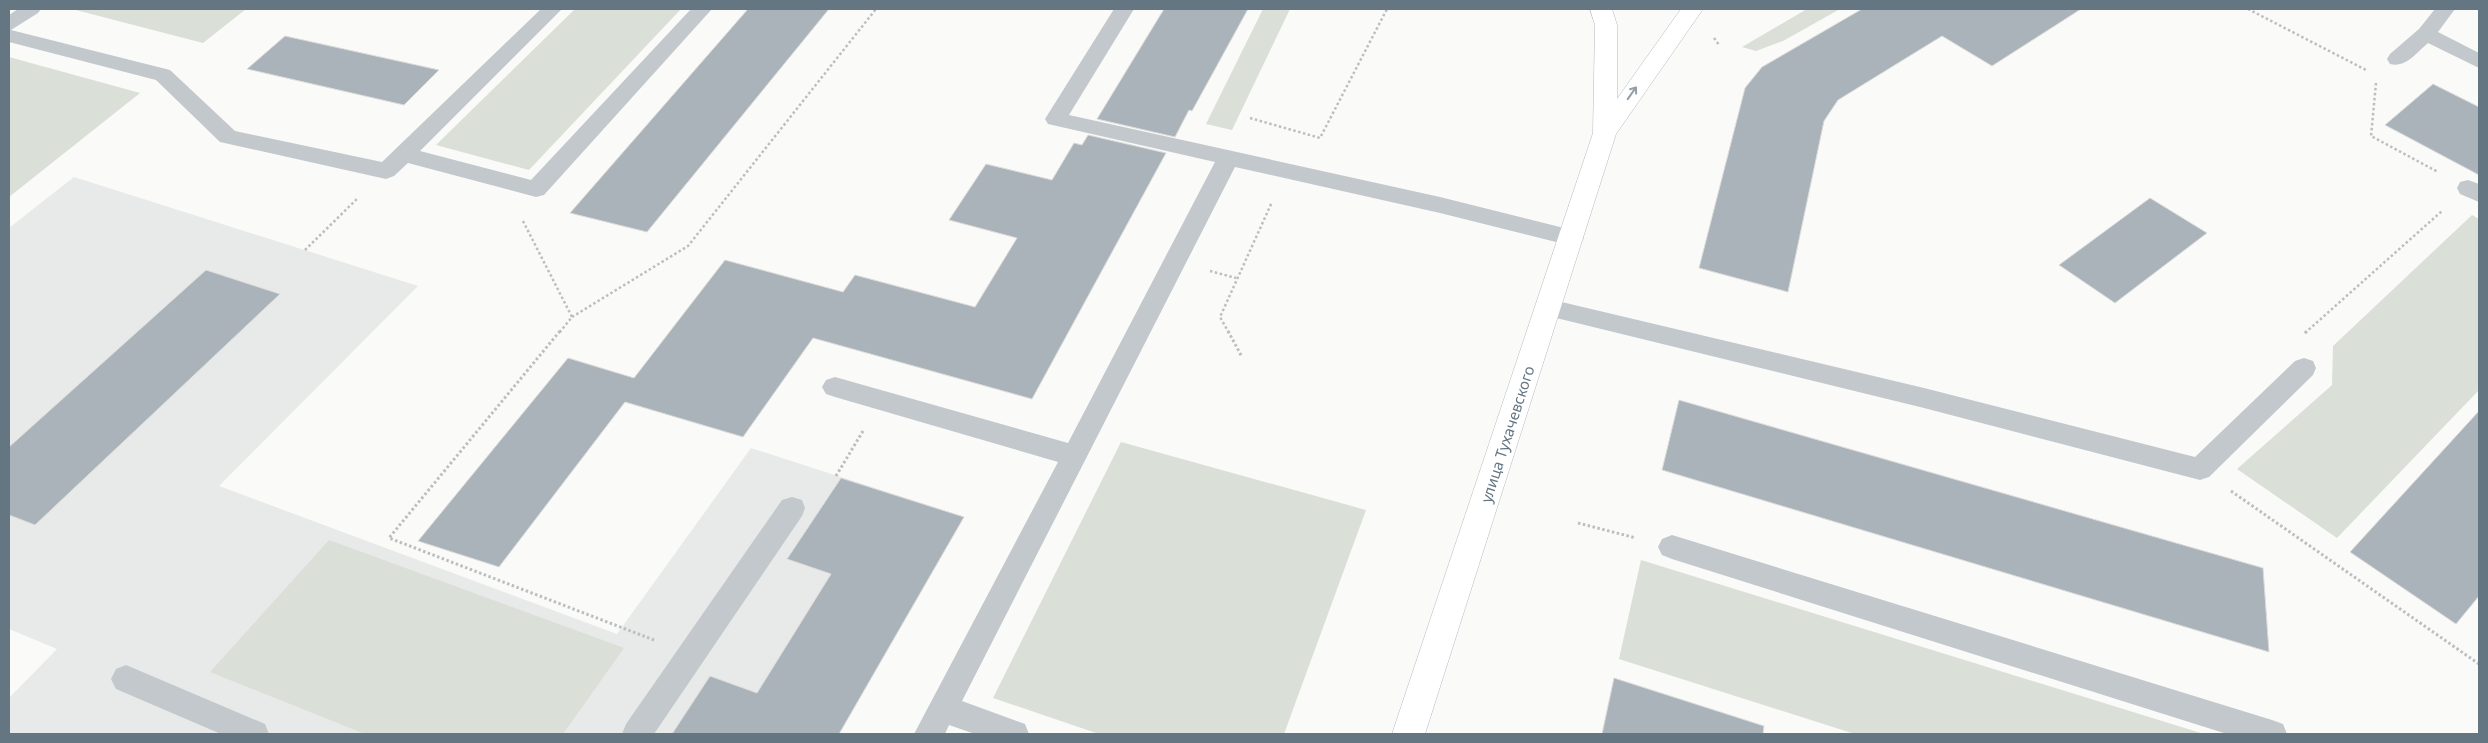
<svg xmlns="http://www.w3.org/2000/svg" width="2488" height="743" font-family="'Noto Sans',sans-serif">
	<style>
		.built { fill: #e8e9e9 }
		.green { fill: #dadfd7 }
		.building { fill: #aab3b9; stroke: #dcdcda }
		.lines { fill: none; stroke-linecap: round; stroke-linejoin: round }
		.secondary-casing { stroke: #b3babf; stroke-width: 1 }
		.path-far1 { stroke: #bbbfc2; stroke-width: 2.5; stroke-dasharray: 2.5 2.5; stroke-linecap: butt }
		.path { stroke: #bbbfc2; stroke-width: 3; stroke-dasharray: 2.5 2.5; stroke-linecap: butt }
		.lane { fill: #c3c8cc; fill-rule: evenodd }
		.secondary { fill: #fff; fill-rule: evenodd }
		.oneway { stroke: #939fa8 }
		.labels { text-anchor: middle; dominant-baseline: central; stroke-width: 5; stroke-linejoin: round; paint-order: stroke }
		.street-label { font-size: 15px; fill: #657683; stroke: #fff }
	</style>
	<rect width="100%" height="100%" fill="#fafaf8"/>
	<path class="built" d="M74,177L418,286L219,486L617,634L751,448L964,517L839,734H9V698L57,649L9,629V228Z"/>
	<g class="green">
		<path d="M72,9H246L203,43Z"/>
		<path d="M575,9H681L529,170L436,145Z"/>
		<path d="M1263,9H1290L1232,130L1206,124Z"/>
		<path d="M1807,9H1840L1783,41L1756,51L1742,47Z"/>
		<path d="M9,57L140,93L9,197Z"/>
		<path d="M2472,215L2479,219V390L2337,538L2237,469L2332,385L2333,346Z"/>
		<path d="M1121,442L1366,510L1284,734H1099L993,698Z"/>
		<path d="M329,540L624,648L563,734H365L210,672Z"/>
		<path d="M1641,560L2204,734H1855L1619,659Z"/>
	</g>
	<g class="building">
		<path d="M748,9H829L647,232L570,213Z"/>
		<path d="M1164,9H1248L1192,111L1189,110L1175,137L1097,119Z"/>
		<path d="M1862,9H2081L1992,66L1942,36L1838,100L1824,121L1788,292L1699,268L1745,88L1762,67Z"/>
		<path d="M285,36L439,70L404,105L247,69Z"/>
		<path d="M2433,84L2479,107V175L2385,125Z"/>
		<path d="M1088,135L1166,153L1032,399L813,338L743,437L625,402L499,567L418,541L568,358L634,378L725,260L843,292L855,275L975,307L1017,238L949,220L986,164L1052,180L1074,143L1082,145Z"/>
		<path d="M2150,198L2207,233L2115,303L2059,265Z"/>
		<path d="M206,270L280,294L35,525L9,515V447Z"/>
		<path d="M1679,400L2263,568L2269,652L1662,470Z"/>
		<path d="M2479,411V596L2456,624L2350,552Z"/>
		<path d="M841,478L964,517L839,734H672L710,676L757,693L831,574L787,559Z"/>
		<path d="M1614,678L1764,726L1763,734H1602Z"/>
	</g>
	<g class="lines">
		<g class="secondary-casing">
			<path id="secondary" d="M1590,9H1612L1617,25V99L1681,9H1703L1616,134L1425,734H1392L1593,133L1595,25Z"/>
		</g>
		<g class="path-far1">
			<path d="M2248,9L2366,70"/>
			<path d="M1714,38L1719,45"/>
			<path d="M2376,83L2371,136L2438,172"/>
			<path d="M1250,118L1320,138L1387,9"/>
			<path d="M523,221L572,317L559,333"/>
			<path d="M305,250L358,198"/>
			<path d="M1210,271L1236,278"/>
			<path d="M572,317L688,246L876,9"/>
			<path d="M1229,333L1220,317L1272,202"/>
			<path d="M2305,333L2442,211"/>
		</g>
		<g class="path">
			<path d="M560,331L389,538L654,640"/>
			<path d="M1228,331L1242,357"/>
			<path d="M2305,333L2307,331"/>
			<path d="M836,476L863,431"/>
			<path d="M2231,491L2479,664"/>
			<path d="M1578,523L1636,538"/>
		</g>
		<g class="lane">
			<path d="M18,9H41L38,13L11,30L170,70L235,131L382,162L541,9H562L420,151L531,180L691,9H712L544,195L536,197L408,163L394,176L386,179L220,142L156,80L9,42V15Z"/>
			<path d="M1114,9H1134L1069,115L1440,197L1580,232L1584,238L1580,244L1572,246L1440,213L1235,167L962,701L1025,724L1029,734H975L949,725L945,734H914L1058,462L835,397L826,394L822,387L826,380L835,377L1068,443L1215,162L1048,124L1045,119Z"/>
			<path d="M2435,9H2455L2438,32L2479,53V68L2428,43C2416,53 2406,68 2390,64L2387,59L2390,54L2419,29Z"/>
			<path d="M2468,180L2479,184V202L2460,194L2457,188L2460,182Z"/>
			<path d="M1549,299L1924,388L2195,457L2295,361L2304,358L2313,361L2316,368L2313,375L2209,477L2200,480L1924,408L1540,314L1537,308L1540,302Z"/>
			<path d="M792,497L802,500L805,508L802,516L654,734H622L626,724L782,500Z"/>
			<path d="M1672,535L2272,720L2283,724L2287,734H2227L1672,559L1662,555L1658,547L1662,539Z"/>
			<path d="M126,665L265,724L269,734H221L116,689L111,679L116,669Z"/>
		</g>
		<use href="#secondary" class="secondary"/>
	</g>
	<defs><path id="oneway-shaft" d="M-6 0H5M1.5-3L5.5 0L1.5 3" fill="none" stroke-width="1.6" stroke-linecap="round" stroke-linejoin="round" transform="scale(1.25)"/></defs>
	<use class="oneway" href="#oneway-shaft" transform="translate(1632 93) rotate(-55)"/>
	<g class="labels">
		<g class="street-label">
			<text transform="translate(1507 434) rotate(-72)">улица Тухачевского</text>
		</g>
	</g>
	<rect width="2488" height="743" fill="none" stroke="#657683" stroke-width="20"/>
</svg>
